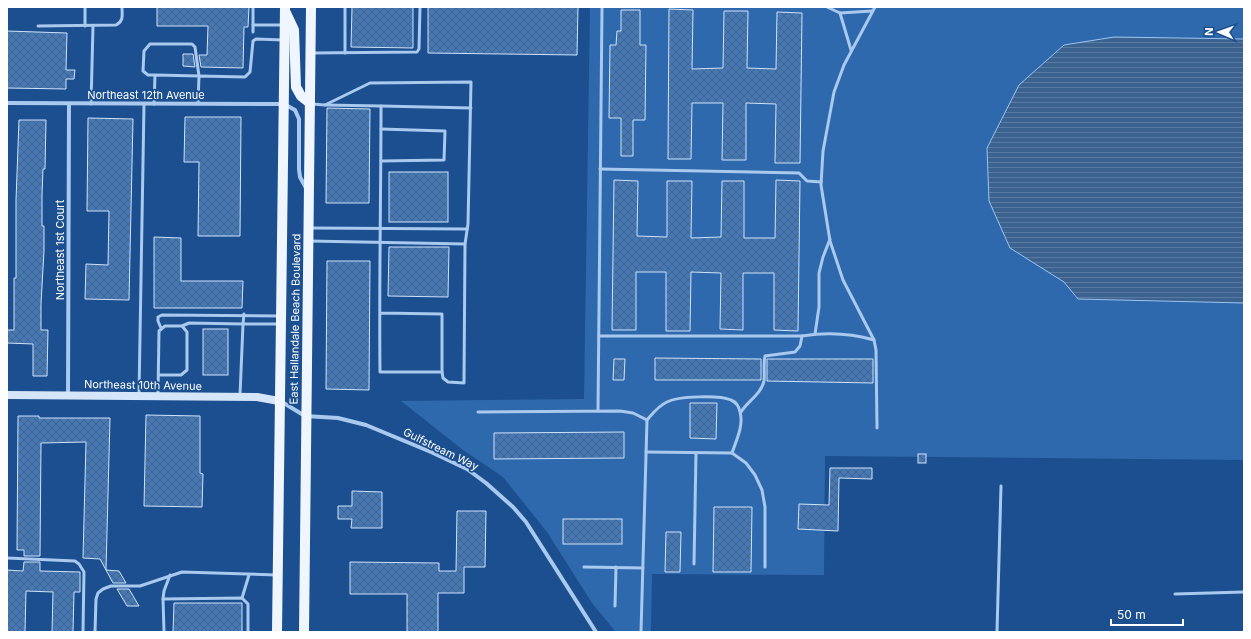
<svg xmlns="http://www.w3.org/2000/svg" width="1251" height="639" font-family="Inter,sans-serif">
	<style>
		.green { fill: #2e69ad }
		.water { fill: url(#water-rules); stroke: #9cc4f0 }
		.building { fill: url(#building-cross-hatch); stroke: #cfe3fa }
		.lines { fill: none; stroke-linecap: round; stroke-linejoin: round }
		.lane { stroke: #a9c9ee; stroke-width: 3 }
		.street { stroke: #a9c9ee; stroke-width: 4 }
		.secondary { stroke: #d6e6fa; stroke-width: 8 }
		.primary { stroke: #f0f6ff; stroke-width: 10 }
		.labels { text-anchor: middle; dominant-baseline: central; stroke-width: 3.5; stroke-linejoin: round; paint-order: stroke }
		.street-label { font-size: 11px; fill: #fff; stroke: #1b4f8f }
	</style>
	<defs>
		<pattern id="water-rules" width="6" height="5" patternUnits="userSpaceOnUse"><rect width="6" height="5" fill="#3c6290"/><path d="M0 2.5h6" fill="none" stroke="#597aa1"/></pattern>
		<pattern id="building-cross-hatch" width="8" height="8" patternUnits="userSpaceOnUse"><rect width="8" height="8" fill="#4478b7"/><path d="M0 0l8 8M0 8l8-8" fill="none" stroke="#486282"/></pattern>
	</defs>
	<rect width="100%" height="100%" fill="#1b4f8f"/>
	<path class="green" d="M590,7H1244V460L825,456L824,575L652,574L651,632L615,631L592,603L547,532L503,477L463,450L401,401L584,399Z"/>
	<path class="water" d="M1114,37L1244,39V303L1078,299L1064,282L1010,248L989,201L987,148L1019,85L1064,45Z"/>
	<g class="building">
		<path d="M157,7H249L248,27H244L243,68L201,67L199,55H207L208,26H157Z"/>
		<path d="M352,7H413V48L351,47Z"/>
		<path d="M428,7H578L577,55L428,53Z"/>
		<path d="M669,9L693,10L692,69L723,68L724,11H748L747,68L776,69L777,12L802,13L800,163H775L776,104L746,103V160H722L723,103H692L691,159H668Z"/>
		<path d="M621,10H640V45H646L645,120H633V156H621V118H609L610,45H616L617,31H621Z"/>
		<path d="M7,31L67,33L66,70H75L74,79H66V89L7,88Z"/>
		<path d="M183,54H193L195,67L183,66Z"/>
		<path d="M327,108L370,109L369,203H326Z"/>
		<path d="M185,117H241L240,236H198L199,162H184Z"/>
		<path d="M88,118L133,119L129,300L85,299L86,264L108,265L109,211H87Z"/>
		<path d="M19,120H46L45,169H43L42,195V226H44V251L41,304V330H48L47,376H33V344L7,343V330H14V278H16V200Z"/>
		<rect x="389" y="172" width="59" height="50"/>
		<path d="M614,180L638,181L637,236L667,237V181H692L691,238L721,237L722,181H744V238H775L776,180L800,181L798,331L774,330V273H743V330L720,329L721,273L691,272L690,331H666V272H636V330H612Z"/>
		<path d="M154,237L181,238V281H243L242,308H154Z"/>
		<path d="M389,247H449L448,297L388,296Z"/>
		<path d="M327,261H370L369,390L326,389Z"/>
		<rect x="203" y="329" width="25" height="46"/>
		<path d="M655,358L761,359V380H655Z"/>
		<path d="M614,359H625L624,380H613Z"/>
		<path d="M767,359H873V383L767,381Z"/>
		<path d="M690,403H717L716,439L690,438Z"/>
		<path d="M146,415L200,416V473L203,474L202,507L144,506Z"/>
		<path d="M18,416H39V418H110L106,570L100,559L83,558L86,442L41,443L40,556H24V550H17Z"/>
		<path d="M624,432V458L494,459V433Z"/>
		<rect x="918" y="454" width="8" height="9"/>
		<path d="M830,468H872V479L839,478L838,531L798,529L799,504L829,505Z"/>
		<path d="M352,491L382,492V528H351L352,519H338V506H352Z"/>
		<path d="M714,507H752L751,572H713Z"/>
		<path d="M457,511H486L485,567H464V593H438V632H407V594H350V562L439,563V571H456Z"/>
		<rect x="563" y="519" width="59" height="25"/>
		<path d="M666,532H681L680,572H665Z"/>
		<path d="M24,562H40V571L80,572V592H74L73,632H52L53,592L26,591L25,632H7V570L23,571Z"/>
		<path d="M106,570L119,571L126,583H113Z"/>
		<path d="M117,589H129L139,606H127Z"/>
		<path d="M174,603H242V632H173Z"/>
	</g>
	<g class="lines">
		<g class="lane">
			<path d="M827,7L840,13L872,11"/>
			<path d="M840,13L851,50"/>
			<path d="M253,25H283"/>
			<path d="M38,26L116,25C124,21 122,15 122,7"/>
			<path d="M85,26V7"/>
			<path d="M253,32V7"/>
			<path d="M312,53L417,52L419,49L420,7"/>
			<path d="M345,53V7"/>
			<path d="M91,104L93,26"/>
			<path d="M154,104L155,75L199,76L195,47L192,44H150L144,51L143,71L148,75H155"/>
			<path d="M198,104L199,76L245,77L250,72L253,41L256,39L283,40"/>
			<path d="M312,104L325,105L370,83L471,82L468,224L465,244L464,383L448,382L443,378L442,372"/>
			<path d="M325,105L381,106C381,194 379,283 380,372H442V314L380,313"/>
			<path d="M381,106L471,108"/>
			<path d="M381,161L444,160L445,131L381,129"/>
			<path d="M600,169L799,173L807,181L821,182"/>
			<path d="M311,228L467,229"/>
			<path d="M309,241L465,244"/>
			<path d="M244,314L243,324H279"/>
			<path d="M182,326L189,323L243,324L240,395"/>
			<path d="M161,328L158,321V317L162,315L279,316"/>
			<path d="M815,334L819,307V273L823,257L830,239"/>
			<path d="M599,336H802C826,332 850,333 874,340L876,350L877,428"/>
			<path d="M874,340L843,280L830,241L821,185L823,151L834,92L844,65L875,7"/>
			<path d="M158,394L159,331L165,326H182L187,332V370L181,375H159"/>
			<path d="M139,395L144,104"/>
			<path d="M598,411L602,7"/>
			<path d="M478,412L620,411L633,413L647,420C653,413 658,406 667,402C678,396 720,395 731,400C736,402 739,407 740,412C744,425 736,441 732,453"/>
			<path d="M741,412C747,402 762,393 764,381C765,373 763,364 765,356L795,352L800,346L802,336"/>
			<path d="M646,452L732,453L746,463L755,475L762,490L765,507V567"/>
			<path d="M7,558L75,561L79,564L84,572L83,632"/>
			<path d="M694,564L696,453"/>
			<path d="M584,567L643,568"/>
			<path d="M1175,594L1244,592"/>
			<path d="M242,598L249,575"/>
			<path d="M163,599L164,591L170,575"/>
			<path d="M615,606L616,567"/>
			<path d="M95,632L96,599L98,593L103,589L111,586H140L182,572L277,575"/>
			<path d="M164,632L163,599L242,598L248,604V632"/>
			<path d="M641,632L647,420"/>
			<path d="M997,632L1001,486"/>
		</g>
		<g class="street">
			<path d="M7,103L284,104L295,110L299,119V169L300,177L306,188"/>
			<path d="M68,395L69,104"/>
			<path d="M282,402L305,416L338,418L366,425L431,452L467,469L486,483L513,507L526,522L596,632"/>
		</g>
		<path class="secondary" d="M7,395L257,397L279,401"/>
		<g class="primary">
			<path d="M286,13L294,30L296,87L301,96L310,103"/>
			<path d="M277,632L285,7"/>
			<path d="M304,632L311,7"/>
		</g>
	</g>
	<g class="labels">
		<g class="street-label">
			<text x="146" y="95">Northeast 12th Avenue</text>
			<text transform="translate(60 250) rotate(-90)">Northeast 1st Court</text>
			<text transform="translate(295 319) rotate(-89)">East Hallandale Beach Boulevard</text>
			<text transform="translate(143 385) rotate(1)">Northeast 10th Avenue</text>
			<text transform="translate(441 449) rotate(26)">Gulfstream Way</text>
		</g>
	</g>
	<rect width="1251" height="639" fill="none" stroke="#ffffff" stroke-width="16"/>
	<g transform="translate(1219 32) rotate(272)" stroke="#1b4f8f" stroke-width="3" paint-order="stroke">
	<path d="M0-3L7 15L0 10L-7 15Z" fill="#ffffff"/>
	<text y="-6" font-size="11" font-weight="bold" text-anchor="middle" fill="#ffffff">N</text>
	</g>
	<path d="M1111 619v6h72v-6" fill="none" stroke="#ffffff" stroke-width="2"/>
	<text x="1117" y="619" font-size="12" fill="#ffffff" stroke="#1b4f8f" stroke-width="3" paint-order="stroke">50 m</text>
</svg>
